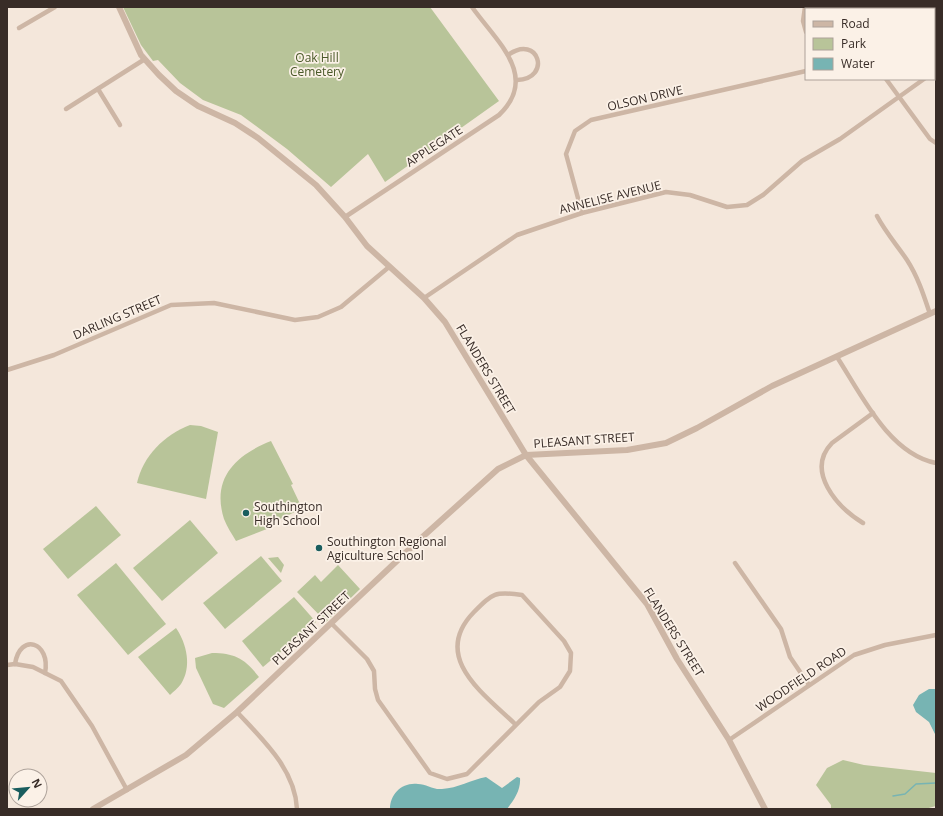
<svg xmlns="http://www.w3.org/2000/svg" width="943" height="816" font-family="'Open Sans',sans-serif">
	<style>
		.green { fill: #b8c499 }
		.water { fill: #77b4b3 }
		.lines { fill: none; stroke-linecap: round; stroke-linejoin: round }
		.stream { stroke: #77b4b3; stroke-width: 1.5 }
		.minor { stroke: #cdb6a5; stroke-width: 4.5 }
		.tertiary { stroke: #cdb6a5; stroke-width: 6 }
		.poi-dot { fill: #195d5e; stroke: #fbf1e7; stroke-width: 1.5 }
		.labels { text-anchor: middle; dominant-baseline: central; stroke-width: 3.5; stroke-linejoin: round; paint-order: stroke }
		.park-label { font-size: 12px; fill: #4a5929; stroke: #fbf1e7 }
		.street-label { font-size: 12px; fill: #382c27; stroke: #fbf1e7 }
		.poi-label { font-size: 12px; fill: #382c27; stroke: #fbf1e7; text-anchor: start }
	</style>
	<rect width="100%" height="100%" fill="#f4e7db"/>
	<g class="green">
		<path d="M123,7H430L499,101L385,182L368,154L331,187L287,149L241,115L203,100L180,83L158,60L153,61L141,45Z"/>
		<path d="M190,425L201,426L218,432L206,499L137,483C143,456 164,435 190,425Z"/>
		<path d="M271,441L293,484L291,485L301,506L299,510L276,521L277,525L236,541C232,534 227,527 224,519C211,478 236,455 271,441Z"/>
		<path d="M96,506L121,535L68,579L43,549Z"/>
		<path d="M190,520L218,553L162,601L133,568Z"/>
		<path d="M261,556L282,581L225,629L203,603Z"/>
		<path d="M278,557L284,565L281,573L268,558Z"/>
		<path d="M116,563L166,624L128,655L77,595Z"/>
		<path d="M338,565L360,589L326,622L297,592L315,575L321,582Z"/>
		<path d="M294,597L316,622L263,667L242,641Z"/>
		<path d="M176,628C187,644 192,667 181,684C178,688 173,692 170,695L138,657Z"/>
		<path d="M212,653C235,653 245,659 259,677L224,708L213,704L196,668L195,658Z"/>
		<path d="M843,760L864,765L936,773V806L925,809H831V805L816,785L827,768Z"/>
	</g>
	<g class="water">
		<path d="M929,689H936V736L929,722L916,712L913,705L919,695Z"/>
		<path d="M486,777L502,788L517,777L520,778C521,790 514,800 507,809H390C390,794 402,782 418,784C426,784 433,790 442,789C458,788 471,780 486,777Z"/>
	</g>
	<g class="lines">
		<path class="stream" d="M893,796L905,794L916,784L936,783"/>
		<g class="minor">
			<path d="M805,7L803,21L806,32"/>
			<path d="M19,28L55,7"/>
			<path d="M508,55C539,33 552,79 517,80"/>
			<path d="M934,71L936,70"/>
			<path d="M886,79L930,139L936,143"/>
			<path d="M98,89L120,125"/>
			<path d="M66,109L145,59"/>
			<path d="M582,213L566,154L575,131L591,120L806,71"/>
			<path d="M877,216C886,233 897,245 907,260C918,277 924,296 930,314"/>
			<path d="M345,217L499,115C540,76 496,41 472,7"/>
			<path d="M424,298L517,235L582,213L666,192L690,195L727,207L747,205L763,195L802,161L840,139L924,79"/>
			<path d="M837,357C861,394 889,454 936,463"/>
			<path d="M7,370L54,355L171,305L214,303L295,320L318,317L341,307L389,267"/>
			<path d="M863,523C837,507 805,471 832,443L873,413"/>
			<path d="M735,563L781,629L790,657L809,685"/>
			<path d="M332,624L367,659L374,671L375,689L378,700L430,773L447,779L467,774L539,702L560,687L570,671L571,653L564,641L522,595C495,591 493,593 474,612C430,657 484,694 515,724"/>
			<path d="M15,664C20,632 51,642 45,673"/>
			<path d="M7,665L15,664L33,667L61,681L92,726L127,790"/>
			<path d="M237,712C263,740 295,769 297,809"/>
			<path d="M729,740L854,655L885,645L936,635"/>
		</g>
		<g class="tertiary">
			<path d="M119,7L141,55L159,75L176,91L198,106L235,123L258,138L316,185L345,217L367,246L424,298L445,322L526,455L647,604L677,659L729,740L765,809"/>
			<path d="M93,809L186,755L237,712L418,541L498,469L526,455L627,450L666,443L697,428L772,386L936,311"/>
		</g>
	</g>
	<g class="poi-dot">
		<circle cx="246" cy="513" r="4"/>
		<circle cx="319" cy="548" r="4"/>
	</g>
	<g class="labels">
		<g class="park-label">
			<text x="317" y="57">Oak Hill<tspan x="317" dy="14">Cemetery</tspan></text>
		</g>
		<g class="street-label">
			<text transform="translate(645 98) rotate(-13)">OLSON DRIVE</text>
			<text transform="translate(434 146) rotate(-33)">APPLEGATE</text>
			<text transform="translate(610 197) rotate(-14)">ANNELISE AVENUE</text>
			<text transform="translate(117 317) rotate(-23)">DARLING STREET</text>
			<text transform="translate(486 369) rotate(59)">FLANDERS STREET</text>
			<text transform="translate(584 440) rotate(-4)">PLEASANT STREET</text>
			<text transform="translate(311 628) rotate(-43)">PLEASANT STREET</text>
			<text transform="translate(674 632) rotate(58)">FLANDERS STREET</text>
			<text transform="translate(801 679) rotate(-34)">WOODFIELD ROAD</text>
		</g>
		<g class="poi-label">
			<text x="254" y="506">Southington<tspan x="254" dy="14">High School</tspan></text>
			<text x="327" y="541">Southington Regional<tspan x="327" dy="14">Agiculture School</tspan></text>
		</g>
	</g>
	<rect width="943" height="816" fill="none" stroke="#382c27" stroke-width="16"/>
	<rect x="805" y="8" width="130" height="72" fill="#fbf1e7" stroke="#ada29a"/>
	<rect x="813" y="21" width="20" height="6" fill="#cdb6a5" stroke="#ada29a"/>
	<text x="841" y="28" font-size="12" fill="#382c27">Road</text>
	<rect x="813" y="38" width="20" height="12" fill="#b8c499" stroke="#ada29a"/>
	<text x="841" y="48" font-size="12" fill="#382c27">Park</text>
	<rect x="813" y="58" width="20" height="12" fill="#77b4b3" stroke="#ada29a"/>
	<text x="841" y="68" font-size="12" fill="#382c27">Water</text>
	<g transform="translate(28 788) rotate(63)"><circle r="19" fill="#fbf1e7" stroke="#ada29a"/>
	<path d="M0-3L7 15L0 10L-7 15Z" fill="#195d5e"/>
	<text y="-6" font-size="11" font-weight="bold" text-anchor="middle" fill="#382c27">N</text>
	</g>
</svg>
